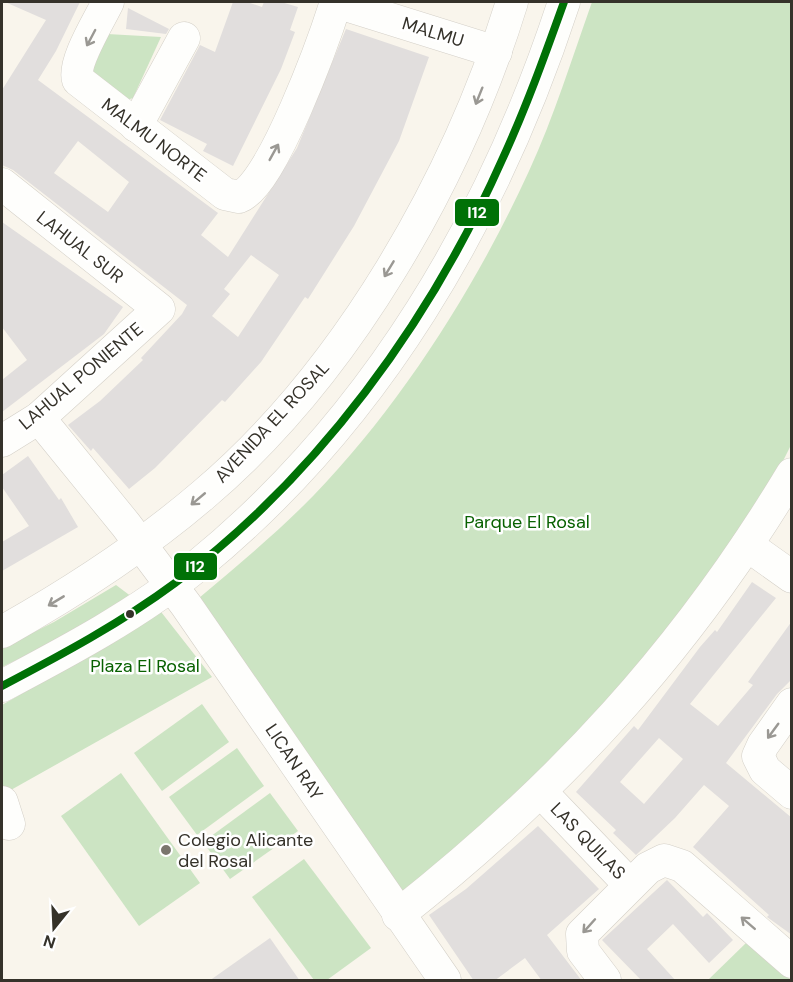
<svg xmlns="http://www.w3.org/2000/svg" width="793" height="982" font-family="'DM Sans',sans-serif">
	<style>
		.green { fill: #cce4c3 }
		.building { fill: #e1dedd; fill-rule: evenodd }
		.lines { fill: none; stroke-linecap: round; stroke-linejoin: round }
		.minor-casing { stroke: #d4d0c8; stroke-width: 33 }
		.minor { stroke: #fefefc; stroke-width: 32 }
		.bus-1-casing { stroke: #fff; stroke-width: 12 }
		.bus-1 { stroke: #007106; stroke-width: 8 }
		.oneway { stroke: #9a9893 }
		.bus-dot { fill: #35322a; stroke: #fff; stroke-width: 2 }
		.poi-dot { fill: #7a766e; stroke: #fff; stroke-width: 2 }
		.labels { text-anchor: middle; dominant-baseline: central; stroke-width: 5; stroke-linejoin: round; paint-order: stroke }
		.street-label { font-size: 18px; fill: #35322a; stroke: #fff }
		.park-label { font-size: 18px; fill: #086100; stroke: #fff }
		.poi-label { font-size: 18px; fill: #35322a; stroke: #fff; text-anchor: start }
		.line-badge { stroke: #fff; stroke-width: 2 }
		.badge-label { font-size: 16px; text-anchor: middle; font-weight: bold; fill: #fff }
	</style>
	<rect width="100%" height="100%" fill="#f9f5ec"/>
	<g class="green">
		<path d="M592,2H791V445L779,469L657,651L511,807L393,898L199,598C238,565 278,532 314,495C401,405 477,285 529,171C554,117 572,58 592,2Z"/>
		<path d="M107,34L161,37L133,98L124,101L91,74Z"/>
		<path d="M116,585L132,597L76,631L2,667V648L54,622Z"/>
		<path d="M158,608L212,677L2,795V705L44,681Z"/>
		<path d="M202,704L229,742L162,791L134,753Z"/>
		<path d="M237,748L264,786L197,835L169,797Z"/>
		<path d="M121,773L200,883L139,926L61,816Z"/>
		<path d="M270,793L298,831L230,879L203,842Z"/>
		<path d="M304,859L371,948L327,980H314L252,897Z"/>
		<path d="M747,942L791,980H708Z"/>
	</g>
	<g class="building">
		<path d="M5,2H80L56,51L38,80L218,213L201,235L228,257L297,148L346,29L429,57L399,141L354,226L308,299L305,297L261,362L225,402L222,400L155,468L129,489L93,448L91,451L68,425L100,401L143,360L141,358L182,314L187,305L13,170L2,165V90L46,20ZM78,141L129,182L108,212L54,173ZM251,255L279,275L238,337L212,316L230,294L224,289Z"/>
		<path d="M233,2H247L262,7L264,2H281L298,7L290,30L295,32L281,69L233,166L203,151L207,144L160,120L200,45L215,52Z"/>
		<path d="M128,8L169,29L166,34L126,29Z"/>
		<path d="M2,222L123,307L104,334L2,412V380L27,360L2,327Z"/>
		<path d="M28,456L59,500L61,498L78,527L2,571V542L29,526L2,487V475Z"/>
		<path d="M752,582L776,598L690,704L718,726L753,685L748,682L792,621V679L777,694L726,763L792,818V935L767,917L769,915L693,847L729,806L704,785L675,818L636,855L613,833L616,830L576,792L634,726L638,730L700,647L715,630L717,632ZM659,738L683,759L644,804L620,782Z"/>
		<path d="M538,826L599,889L547,935L582,981H542L525,958L494,981H474L429,915L466,889Z"/>
		<path d="M667,880L703,917L707,913L733,940L709,963L673,924L647,949L676,981H642L602,940Z"/>
		<path d="M270,938L300,981H209Z"/>
	</g>
	<g class="lines">
		<g class="minor-casing">
			<g id="minor">
				<path d="M108,2C100,19 72,63 78,80L225,194L239,197C272,186 325,37 336,2"/>
				<path d="M336,2L496,52"/>
				<path d="M136,126L184,38"/>
				<path d="M2,184L159,309L39,418L2,441"/>
				<path d="M39,418L126,525L186,605L445,980"/>
				<path d="M747,545L792,577"/>
				<path d="M2,632C73,592 141,548 203,495C347,373 457,180 512,2"/>
				<path d="M2,686C68,651 138,614 197,566C376,420 493,219 564,2"/>
				<path d="M792,704L763,745L758,756L765,770L792,793"/>
				<path d="M542,793L630,885"/>
				<path d="M2,802L9,824"/>
				<path d="M398,915C560,787 685,652 792,474"/>
				<path d="M605,980L583,951L582,934L648,868L664,860L682,866L792,962"/>
			</g>
		</g>
		<use href="#minor" class="minor"/>
		<g class="bus-1-casing">
			<path id="bus-1" d="M2,686C61,655 121,623 175,583C318,476 430,322 502,160C526,108 545,55 564,2"/>
		</g>
		<use href="#bus-1" class="bus-1"/>
	</g>
	<defs><path id="oneway-shaft" d="M-6 0H5M1.5-3L5.5 0L1.5 3" fill="none" stroke-width="1.6" stroke-linecap="round" stroke-linejoin="round" transform="scale(1.5)"/></defs>
	<g class="oneway">
		<use href="#oneway-shaft" transform="translate(91 38) rotate(118)"/>
		<use href="#oneway-shaft" transform="translate(479 96) rotate(112)"/>
		<use href="#oneway-shaft" transform="translate(274 152) rotate(-61)"/>
		<use href="#oneway-shaft" transform="translate(389 269) rotate(121)"/>
		<use href="#oneway-shaft" transform="translate(198 499) rotate(140)"/>
		<use href="#oneway-shaft" transform="translate(56 601) rotate(149)"/>
		<use href="#oneway-shaft" transform="translate(773 731) rotate(126)"/>
		<use href="#oneway-shaft" transform="translate(748 923) rotate(-139)"/>
		<use href="#oneway-shaft" transform="translate(589 926) rotate(132)"/>
	</g>
	<circle class="bus-dot" cx="130" cy="614" r="5"/>
	<circle class="poi-dot" cx="166" cy="850" r="6"/>
	<g class="labels">
		<g class="street-label">
			<text transform="translate(433 32) rotate(17)">MALMU</text>
			<text transform="translate(154 140) rotate(37)">MALMU NORTE</text>
			<text transform="translate(80 247) rotate(38)">LAHUAL SUR</text>
			<text transform="translate(81 376) rotate(-40)">LAHUAL PONIENTE</text>
			<text transform="translate(272 422) rotate(-47)">AVENIDA EL ROSAL</text>
			<text transform="translate(294 762) rotate(56)">LICAN RAY</text>
			<text transform="translate(588 841) rotate(46)">LAS QUILAS</text>
		</g>
		<g class="park-label">
			<text x="527" y="522">Parque El Rosal</text>
			<text x="145" y="666">Plaza El Rosal</text>
		</g>
		<g class="poi-label">
			<text x="178" y="840">Colegio Alicante<tspan x="178" dy="21">del Rosal</tspan></text>
		</g>
	</g>
	<g class="line-badge">
		<rect x="454" y="198" width="46" height="29" rx="6" fill="#007106"/>
		<rect x="173" y="552" width="45" height="29" rx="6" fill="#007106"/>
	</g>
	<g class="badge-label">
		<text x="477" y="218">I12</text>
		<text x="195" y="572">I12</text>
	</g>
	<rect width="793" height="982" fill="none" stroke="#35322a" stroke-width="6"/>
	<g transform="translate(54 928) rotate(198)" stroke="#ffffff" stroke-width="4.5" paint-order="stroke">
	<path d="M0-4.5L10 22L0 15L-10 22Z" fill="#35322a"/>
	<text y="-9" font-size="16" font-weight="bold" text-anchor="middle" fill="#35322a">N</text>
	</g>
</svg>
